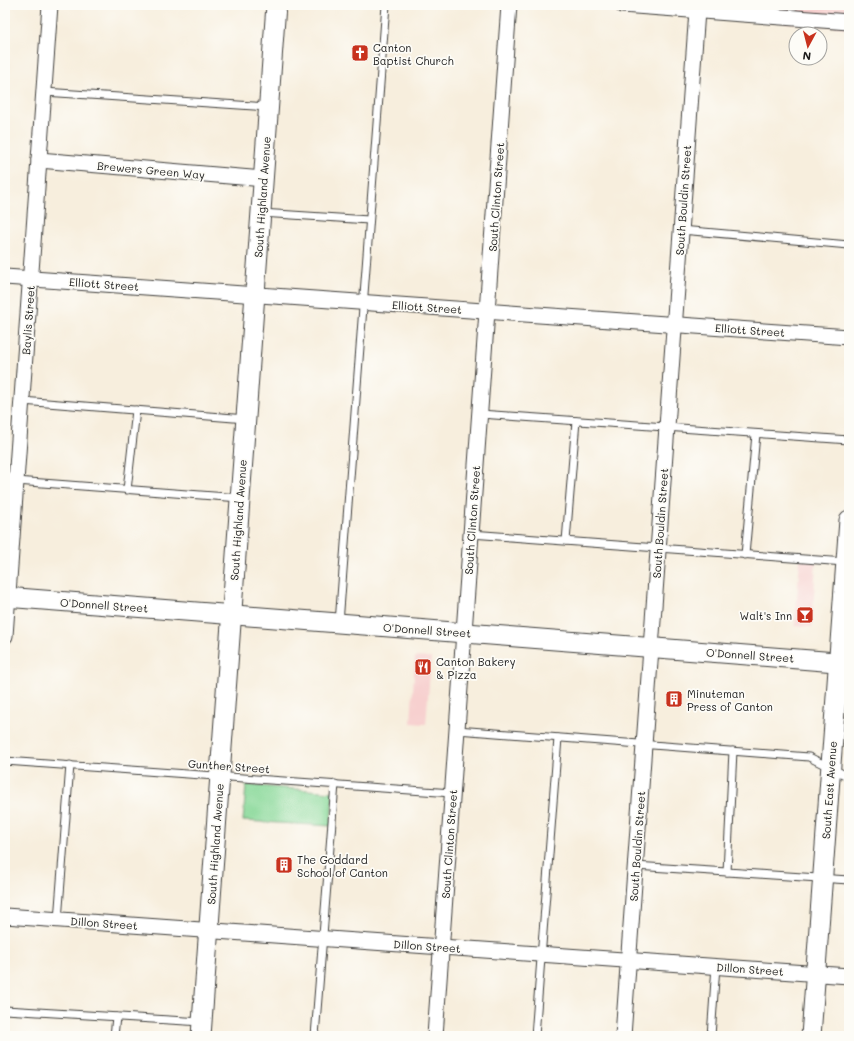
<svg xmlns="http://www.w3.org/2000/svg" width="854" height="1041" font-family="Mali,sans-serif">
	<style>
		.built { fill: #f7d0cf }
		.green { fill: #87d898; stroke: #527a5a }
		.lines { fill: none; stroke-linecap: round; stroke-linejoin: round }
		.service-casing { stroke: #3d3c39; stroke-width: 9 }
		.minor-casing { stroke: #3d3c39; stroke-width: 17 }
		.tertiary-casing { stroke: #3d3c39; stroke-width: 21 }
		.service { stroke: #fff; stroke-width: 7 }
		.minor { stroke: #fff; stroke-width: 15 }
		.tertiary { stroke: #fff; stroke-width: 19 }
		.labels { text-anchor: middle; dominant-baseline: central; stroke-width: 3.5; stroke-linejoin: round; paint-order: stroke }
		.poi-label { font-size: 11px; fill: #1c1c1c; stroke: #fdfcf7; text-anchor: start }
		.street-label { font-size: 11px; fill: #1c1c1c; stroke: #fdfcf7 }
	</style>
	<rect width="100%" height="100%" fill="#fdfcf7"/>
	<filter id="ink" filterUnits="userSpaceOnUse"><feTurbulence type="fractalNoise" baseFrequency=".025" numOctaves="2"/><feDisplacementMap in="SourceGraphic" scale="8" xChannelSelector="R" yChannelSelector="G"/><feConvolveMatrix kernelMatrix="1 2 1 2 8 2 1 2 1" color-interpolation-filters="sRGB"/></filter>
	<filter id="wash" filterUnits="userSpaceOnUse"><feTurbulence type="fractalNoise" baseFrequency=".012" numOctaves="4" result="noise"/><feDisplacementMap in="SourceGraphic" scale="16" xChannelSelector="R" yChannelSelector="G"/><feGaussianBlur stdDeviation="0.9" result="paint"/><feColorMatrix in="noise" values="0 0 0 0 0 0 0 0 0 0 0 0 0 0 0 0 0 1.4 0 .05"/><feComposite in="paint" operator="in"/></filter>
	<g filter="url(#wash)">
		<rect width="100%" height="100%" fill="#f7eedd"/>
		<g class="built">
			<path d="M588,5H849V28Z"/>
			<path d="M800,559L816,561L812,627L795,626Z"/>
			<path d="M415,657L431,658L426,724L411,723Z"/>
		</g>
		<path class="green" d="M246,785L333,792L331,826L243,821Z"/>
	</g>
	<g filter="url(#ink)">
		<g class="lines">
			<g class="service-casing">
				<g id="service">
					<path d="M44,92L268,107"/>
					<path d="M261,213L369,220"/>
					<path d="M681,230L849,245"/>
					<path d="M22,401L246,419"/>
					<path d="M480,414L849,440"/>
					<path d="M16,481L240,498"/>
					<path d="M127,490L136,410"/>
					<path d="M471,534L845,562"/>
					<path d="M566,541L576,421"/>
					<path d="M745,555L756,434"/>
					<path d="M339,623L386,5"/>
					<path d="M457,730L809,757L849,777"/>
					<path d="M5,761L452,793"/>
					<path d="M635,866L849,880"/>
					<path d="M727,872L733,751"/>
					<path d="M58,920L70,765"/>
					<path d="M5,1010L202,1022"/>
					<path d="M114,1036L116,1017"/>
					<path d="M315,1036L335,784"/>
					<path d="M535,1036L558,738"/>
					<path d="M711,1036L716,966"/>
				</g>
			</g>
			<g class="minor-casing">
				<g id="minor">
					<path d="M622,5L849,22"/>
					<path d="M39,160L263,179"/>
					<path d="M5,277L849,337"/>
					<path d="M5,636L50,5"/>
					<path d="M5,916L849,976"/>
					<path d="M435,1036L509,5"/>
					<path d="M623,1036L697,11"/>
				</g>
			</g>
			<g class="tertiary-casing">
				<g id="tertiary">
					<path d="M5,597L849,663"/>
					<path d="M201,1036L276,5"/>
					<path d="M811,1036L849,520"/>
				</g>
			</g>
			<use href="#service" class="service"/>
			<use href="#minor" class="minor"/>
			<use href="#tertiary" class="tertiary"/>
		</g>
	</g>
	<defs>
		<g id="church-square" transform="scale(0.9)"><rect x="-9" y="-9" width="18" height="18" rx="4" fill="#c8321e" stroke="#fdfcf7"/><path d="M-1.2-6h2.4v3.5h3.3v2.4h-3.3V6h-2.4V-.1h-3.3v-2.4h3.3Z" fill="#fff"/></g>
		<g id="bar-square" transform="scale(0.9)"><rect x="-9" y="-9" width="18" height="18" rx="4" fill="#c8321e" stroke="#fdfcf7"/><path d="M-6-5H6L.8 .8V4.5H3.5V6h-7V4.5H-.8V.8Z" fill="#fff"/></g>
		<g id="restaurant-square" transform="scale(0.9)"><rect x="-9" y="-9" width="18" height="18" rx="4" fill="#c8321e" stroke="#fdfcf7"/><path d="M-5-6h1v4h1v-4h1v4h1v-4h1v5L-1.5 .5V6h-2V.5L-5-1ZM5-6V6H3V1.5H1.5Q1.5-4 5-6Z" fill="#fff"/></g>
		<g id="building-square" transform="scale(0.9)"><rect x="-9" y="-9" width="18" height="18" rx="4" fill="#c8321e" stroke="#fdfcf7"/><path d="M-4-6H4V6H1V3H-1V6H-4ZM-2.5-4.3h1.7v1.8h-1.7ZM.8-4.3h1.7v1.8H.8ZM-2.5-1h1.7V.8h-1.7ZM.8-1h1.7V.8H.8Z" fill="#fff"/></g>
	</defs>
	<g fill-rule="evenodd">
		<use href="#church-square" x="360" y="53"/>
		<use href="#bar-square" x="805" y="615"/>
		<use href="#restaurant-square" x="423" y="667"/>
		<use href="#building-square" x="674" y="699"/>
		<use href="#building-square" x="284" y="865"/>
	</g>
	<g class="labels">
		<g class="poi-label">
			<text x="373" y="47">Canton<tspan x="373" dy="13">Baptist Church</tspan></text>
			<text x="792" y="615" text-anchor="end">Walt's Inn</text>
			<text x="436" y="661">Canton Bakery<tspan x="436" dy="13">&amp; Pizza</tspan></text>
			<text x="687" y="693">Minuteman<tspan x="687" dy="13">Press of Canton</tspan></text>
			<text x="297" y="859">The Goddard<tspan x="297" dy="13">School of Canton</tspan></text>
		</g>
		<g class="street-label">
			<text transform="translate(151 170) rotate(5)">Brewers Green Way</text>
			<text transform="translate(262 197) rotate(-86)">South Highland Avenue</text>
			<text transform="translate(496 197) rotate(-86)">South Clinton Street</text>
			<text transform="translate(683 200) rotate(-86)">South Bouldin Street</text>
			<text transform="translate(104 284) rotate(4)">Elliott Street</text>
			<text transform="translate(427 307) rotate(4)">Elliott Street</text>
			<text transform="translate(28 320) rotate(-86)">Baylis Street</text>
			<text transform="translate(750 330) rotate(4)">Elliott Street</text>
			<text transform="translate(238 520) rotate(-86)">South Highland Avenue</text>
			<text transform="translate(472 520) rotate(-86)">South Clinton Street</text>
			<text transform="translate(660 523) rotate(-86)">South Bouldin Street</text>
			<text transform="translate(104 605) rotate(4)">O'Donnell Street</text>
			<text transform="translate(427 630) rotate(4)">O'Donnell Street</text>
			<text transform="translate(750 655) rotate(4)">O'Donnell Street</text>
			<text transform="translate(229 766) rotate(4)">Gunther Street</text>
			<text transform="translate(829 790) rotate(-86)">South East Avenue</text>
			<text transform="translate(215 844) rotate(-86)">South Highland Avenue</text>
			<text transform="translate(449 844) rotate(-86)">South Clinton Street</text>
			<text transform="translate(637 846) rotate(-86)">South Bouldin Street</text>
			<text transform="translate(104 923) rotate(4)">Dillon Street</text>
			<text transform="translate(427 946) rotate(4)">Dillon Street</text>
			<text transform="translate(750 969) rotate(4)">Dillon Street</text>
		</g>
	</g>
	<rect width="854" height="1041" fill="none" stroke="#fdfcf7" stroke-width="20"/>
	<g transform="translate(808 46) rotate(187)"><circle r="19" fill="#fdfcf7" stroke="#a3a29f"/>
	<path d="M0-3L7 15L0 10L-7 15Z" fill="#c8321e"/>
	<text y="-6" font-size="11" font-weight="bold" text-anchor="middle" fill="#1c1c1c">N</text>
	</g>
</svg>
